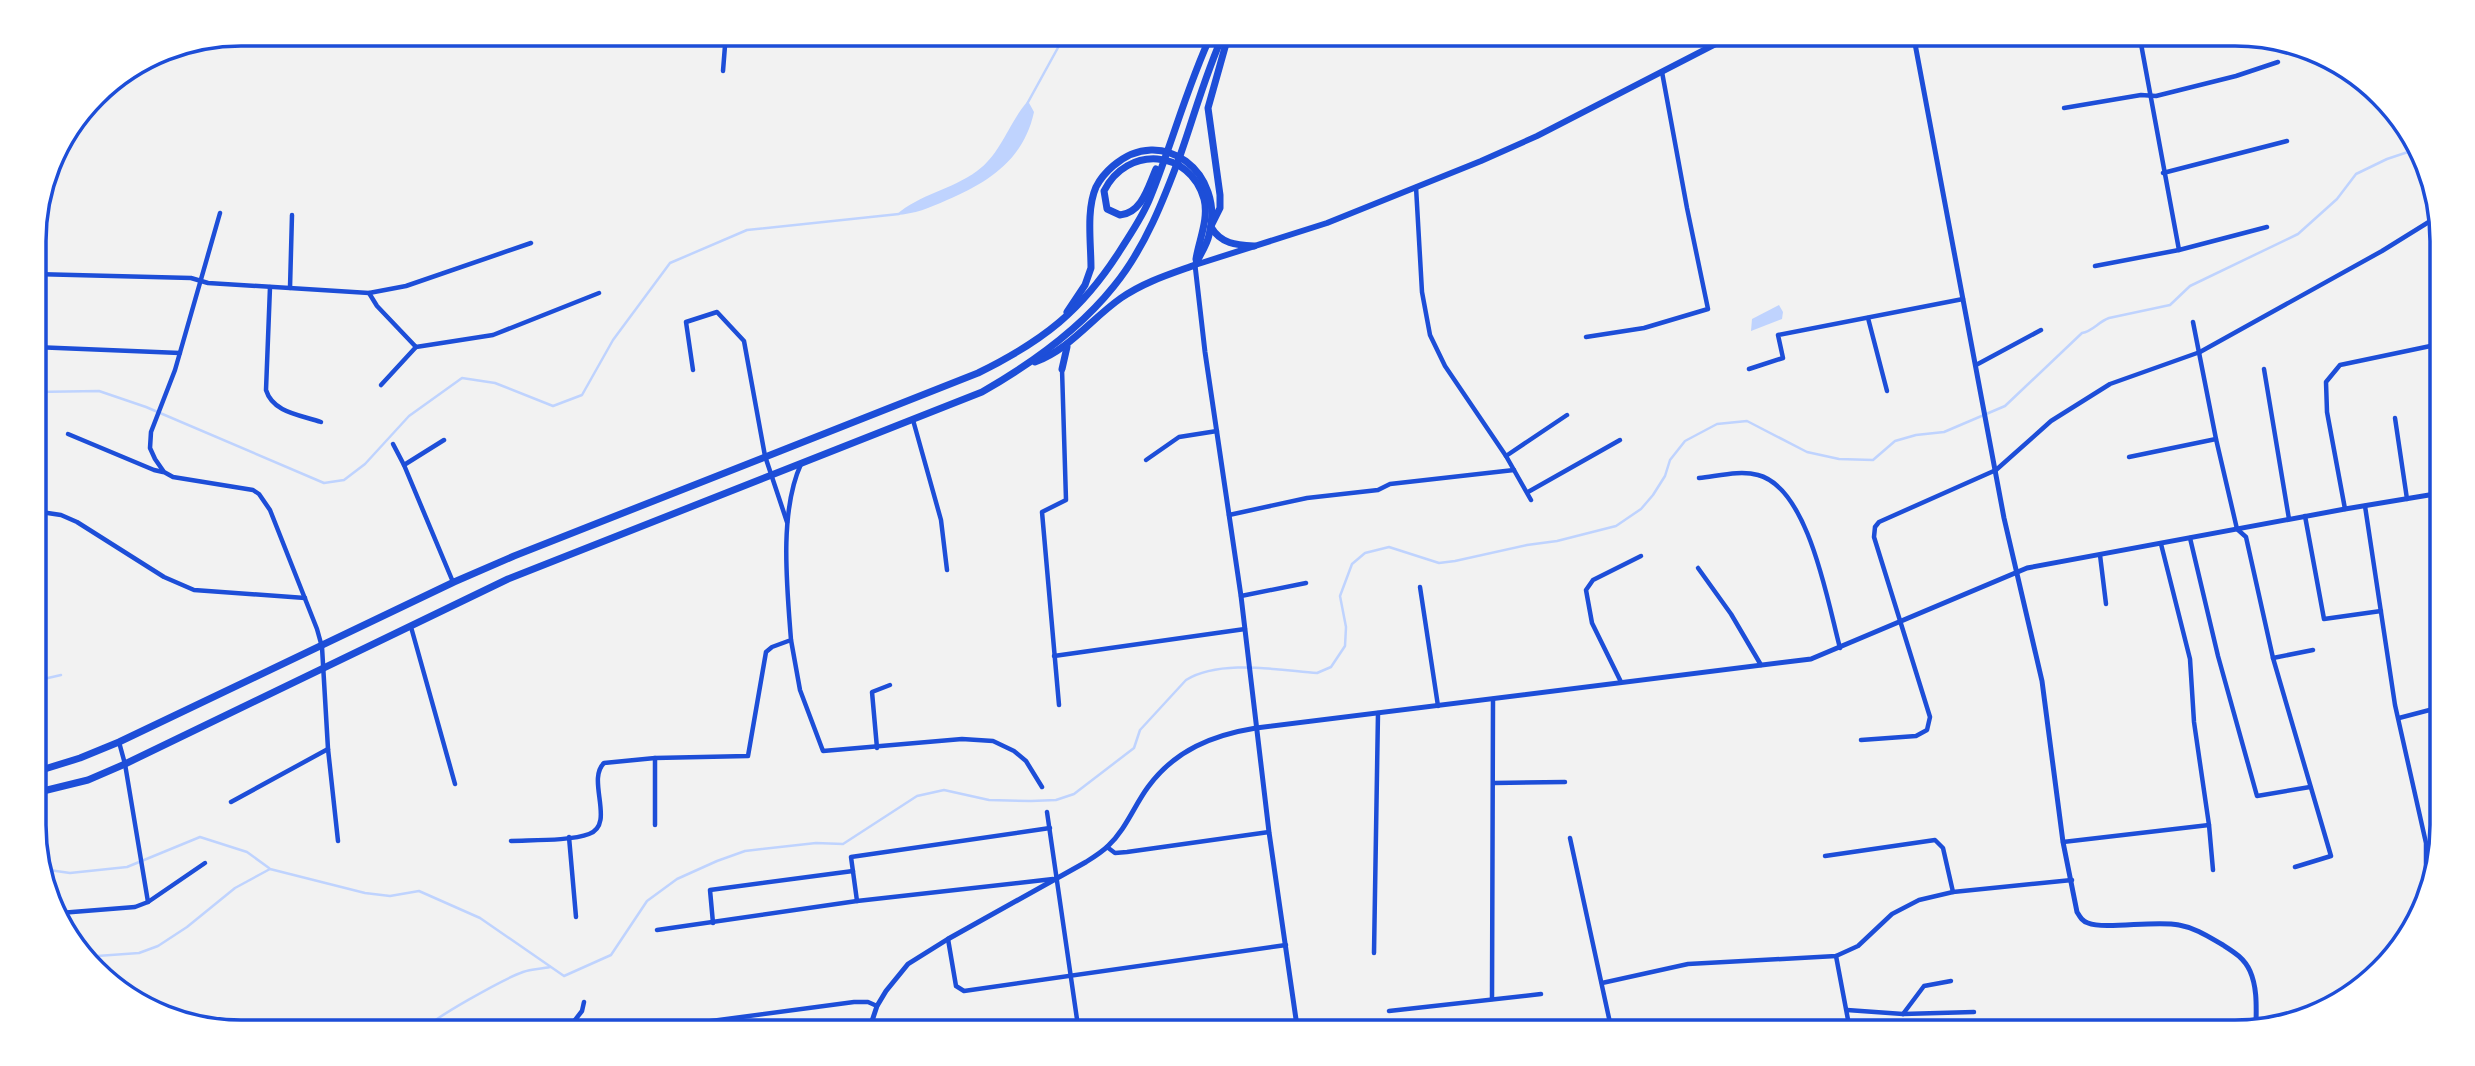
<svg xmlns="http://www.w3.org/2000/svg" width="2475" height="1066" font-family="Manrope,sans-serif">
	<style>
		.water { fill: #bfd3fe }
		.lines { fill: none; stroke-linecap: round; stroke-linejoin: round }
		.stream { stroke: #bfd3fe; stroke-width: 2.5 }
		.minor { stroke: #1d4ed8; stroke-width: 4.5 }
		.tertiary { stroke: #1d4ed8; stroke-width: 5 }
		.secondary { stroke: #1d4ed8; stroke-width: 6 }
		.trunk { stroke: #1d4ed8; stroke-width: 7 }
		.rim { fill: none; stroke: #1d4ed8; stroke-width: 3.5 }
	</style>
	<rect width="100%" height="100%" fill="#f2f2f2"/>
	<g class="water">
		<path d="M1028,101L1034,112C1024,159 989,182 947,200C929,208 915,214 896,215C920,194 951,190 977,171C1001,154 1009,122 1028,101Z"/>
		<path d="M1779,305L1783,312L1782,319L1751,331L1752,319Z"/>
	</g>
	<g class="lines">
		<g class="stream">
			<path d="M1027,104L1066,33"/>
			<path d="M34,392L99,391L146,407L324,483L344,480L365,464L409,416L462,378L495,383L553,406L582,395L613,340L670,263L747,230L899,214"/>
			<path d="M35,681L61,675"/>
			<path d="M42,869L70,873L127,867L200,837L247,852L269,868"/>
			<path d="M83,957L139,953L158,946L187,927L235,888L270,869L365,893L390,896L419,891L480,918L564,976L611,955L647,901L677,879L717,861L745,851L816,843L843,844L917,796L944,790L989,800L1031,801L1056,800L1074,794L1134,748L1140,730L1186,680C1220,659 1278,670 1317,673L1331,667L1345,646L1346,627L1340,596L1352,564L1365,553L1389,547L1439,563L1455,561L1527,545L1557,541L1616,526L1641,509L1653,495L1665,476L1670,460L1685,441L1717,424L1747,421L1807,452L1839,459L1873,460L1895,441L1916,435L1944,432L2005,406L2082,333C2093,331 2098,322 2109,318L2170,305L2190,286L2298,234L2337,199L2356,174L2387,159L2414,150"/>
			<path d="M421,1033C428,1020 506,978 523,972C531,969 541,969 550,967"/>
		</g>
		<g class="minor">
			<path d="M2139,33L2179,250"/>
			<path d="M723,71L726,33"/>
			<path d="M2064,108L2141,95L2156,96L2236,76L2278,62"/>
			<path d="M2163,173L2287,141"/>
			<path d="M1416,187L1422,292L1430,335L1445,366L1506,456L1531,500"/>
			<path d="M220,213L175,370L151,432L150,448L155,459L164,472L173,477L253,490L259,494L270,510L317,629L322,647L328,749L338,841"/>
			<path d="M2095,266L2179,250L2267,227"/>
			<path d="M34,274L191,278L208,283L369,293L406,286L531,243"/>
			<path d="M270,287L266,390C273,413 301,415 321,422"/>
			<path d="M290,288L292,215"/>
			<path d="M369,293L377,306L416,347L493,335L599,293"/>
			<path d="M1868,318L1887,391"/>
			<path d="M2193,322L2216,439L2237,529L2246,537L2273,658L2331,856L2295,867"/>
			<path d="M1586,337L1644,328L1708,309L1687,208L1662,72"/>
			<path d="M34,347L180,353"/>
			<path d="M1976,365L2041,330"/>
			<path d="M1749,369L1783,358L1778,335L1963,299"/>
			<path d="M2264,369L2289,519"/>
			<path d="M693,370L686,322L717,312L744,341L765,456L787,522"/>
			<path d="M381,385L416,347"/>
			<path d="M2395,418L2407,499"/>
			<path d="M913,420L941,520L947,570"/>
			<path d="M68,434L154,470L163,472"/>
			<path d="M444,440L404,465L453,582"/>
			<path d="M393,444L404,465"/>
			<path d="M1506,456L1567,415"/>
			<path d="M2129,457L2216,439"/>
			<path d="M1146,460L1179,437L1217,431"/>
			<path d="M1699,478C1718,476 1740,470 1758,475C1809,488 1828,604 1840,648"/>
			<path d="M1528,492L1620,440"/>
			<path d="M2365,506L2395,705L2426,843V872L2421,900L2393,957"/>
			<path d="M2345,509L2327,412L2326,382L2340,365L2440,344"/>
			<path d="M34,511L61,515L77,522L164,577L194,590L305,598"/>
			<path d="M1229,515L1307,498L1378,490L1390,484L1514,470"/>
			<path d="M2305,516L2324,619L2381,611"/>
			<path d="M2190,538L2218,656L2257,796L2310,787"/>
			<path d="M2161,544L2190,659L2194,722L2209,825L2213,870"/>
			<path d="M2100,555L2106,604"/>
			<path d="M1698,568L1731,614L1761,665"/>
			<path d="M1420,587L1438,706"/>
			<path d="M1241,596L1306,583"/>
			<path d="M411,627L455,784"/>
			<path d="M791,640L800,690L823,751L962,739L993,741L1014,751L1026,761L1042,787"/>
			<path d="M1054,656L1245,629"/>
			<path d="M2273,658L2313,650"/>
			<path d="M1621,682L1592,623L1586,590L1593,580L1641,556"/>
			<path d="M1059,705L1042,512L1066,500L1062,369"/>
			<path d="M2399,718L2441,707"/>
			<path d="M1861,740L1916,736L1927,730L1930,717L1874,537L1875,527L1879,522L1996,470L2051,421L2110,384L2200,352L2382,251L2440,215"/>
			<path d="M119,742L125,764L148,902"/>
			<path d="M877,748L872,692L890,685"/>
			<path d="M655,758V825"/>
			<path d="M1494,783L1565,782"/>
			<path d="M231,802L328,749"/>
			<path d="M1047,812L1079,1033"/>
			<path d="M569,837L576,917"/>
			<path d="M1570,838L1612,1032"/>
			<path d="M511,841C532,840 571,841 589,834C616,824 586,780 604,763L655,758L748,756L766,652L772,647L791,640C787,587 779,512 801,464"/>
			<path d="M2063,842L2209,825"/>
			<path d="M1107,847L1115,853L1127,852L1269,832"/>
			<path d="M1825,856L1935,840L1943,848L1953,892"/>
			<path d="M857,901L851,857L1050,828"/>
			<path d="M60,913L135,907L148,902L205,863"/>
			<path d="M713,923L710,890L853,871"/>
			<path d="M657,930L857,901L1053,879"/>
			<path d="M948,939L956,986L964,991L1286,945"/>
			<path d="M1374,953L1378,713"/>
			<path d="M1836,956L1849,1025L1844,1032"/>
			<path d="M1602,983L1688,964L1836,956L1858,946L1892,914L1919,900L1953,892L2072,880"/>
			<path d="M1492,999L1493,699"/>
			<path d="M1847,1010L1903,1014L1974,1012"/>
			<path d="M1389,1011L1541,994"/>
			<path d="M1903,1014L1924,986L1951,981"/>
			<path d="M568,1033V1029L582,1011L584,1002"/>
			<path d="M621,1033L854,1002H868L877,1006"/>
			<path d="M1251,1033L1297,1026"/>
		</g>
		<g class="tertiary">
			<path d="M1913,33L2004,518L2042,681L2063,842L2077,912C2080,917 2082,921 2088,923C2105,930 2155,920 2179,925C2196,928 2209,937 2223,945C2234,952 2244,958 2250,971C2258,989 2256,1010 2256,1029"/>
			<path d="M1195,265L1205,352L1241,596L1269,832L1298,1033"/>
			<path d="M868,1033L877,1006L886,991L908,964L948,939L1086,862C1094,857 1102,852 1108,846C1126,829 1134,806 1148,787C1175,750 1213,735 1256,728L1811,659L2027,568L2345,509L2441,493"/>
		</g>
		<path class="secondary" d="M1195,265L1327,223L1481,161L1537,136L1737,33"/>
		<g class="trunk">
			<path d="M1156,169C1148,187 1142,213 1120,215L1107,209L1104,191C1127,145 1190,149 1204,199C1209,219 1199,240 1196,259"/>
			<path d="M1211,226L1220,208V195L1208,108L1229,33"/>
			<path d="M1211,227C1221,244 1236,245 1254,246"/>
			<path d="M1035,362C1070,349 1091,319 1121,298C1144,282 1170,274 1195,265C1200,255 1207,245 1209,235C1226,173 1162,123 1113,166C1106,172 1100,179 1096,187C1086,210 1091,243 1091,268L1085,285L1067,312"/>
			<path d="M1062,369L1067,347"/>
			<path d="M35,772L80,758L119,742L454,582L514,556L978,373C1043,341 1082,311 1121,249C1131,233 1143,216 1150,198C1172,144 1187,86 1212,33"/>
			<path d="M35,793L88,780L125,764L508,579L982,392C1031,364 1079,330 1114,286C1145,248 1164,199 1181,153C1195,113 1206,72 1224,33"/>
		</g>
	</g>
	<path d="M0 0H2475V1066H0ZM241 46H2235A195 195 0 0 1 2430 241V825A195 195 0 0 1 2235 1020H241A195 195 0 0 1 46 825V241A195 195 0 0 1 241 46Z" fill="#fff" fill-rule="evenodd"/>
	<path class="rim" d="M241 46H2235A195 195 0 0 1 2430 241V825A195 195 0 0 1 2235 1020H241A195 195 0 0 1 46 825V241A195 195 0 0 1 241 46Z"/>
</svg>
